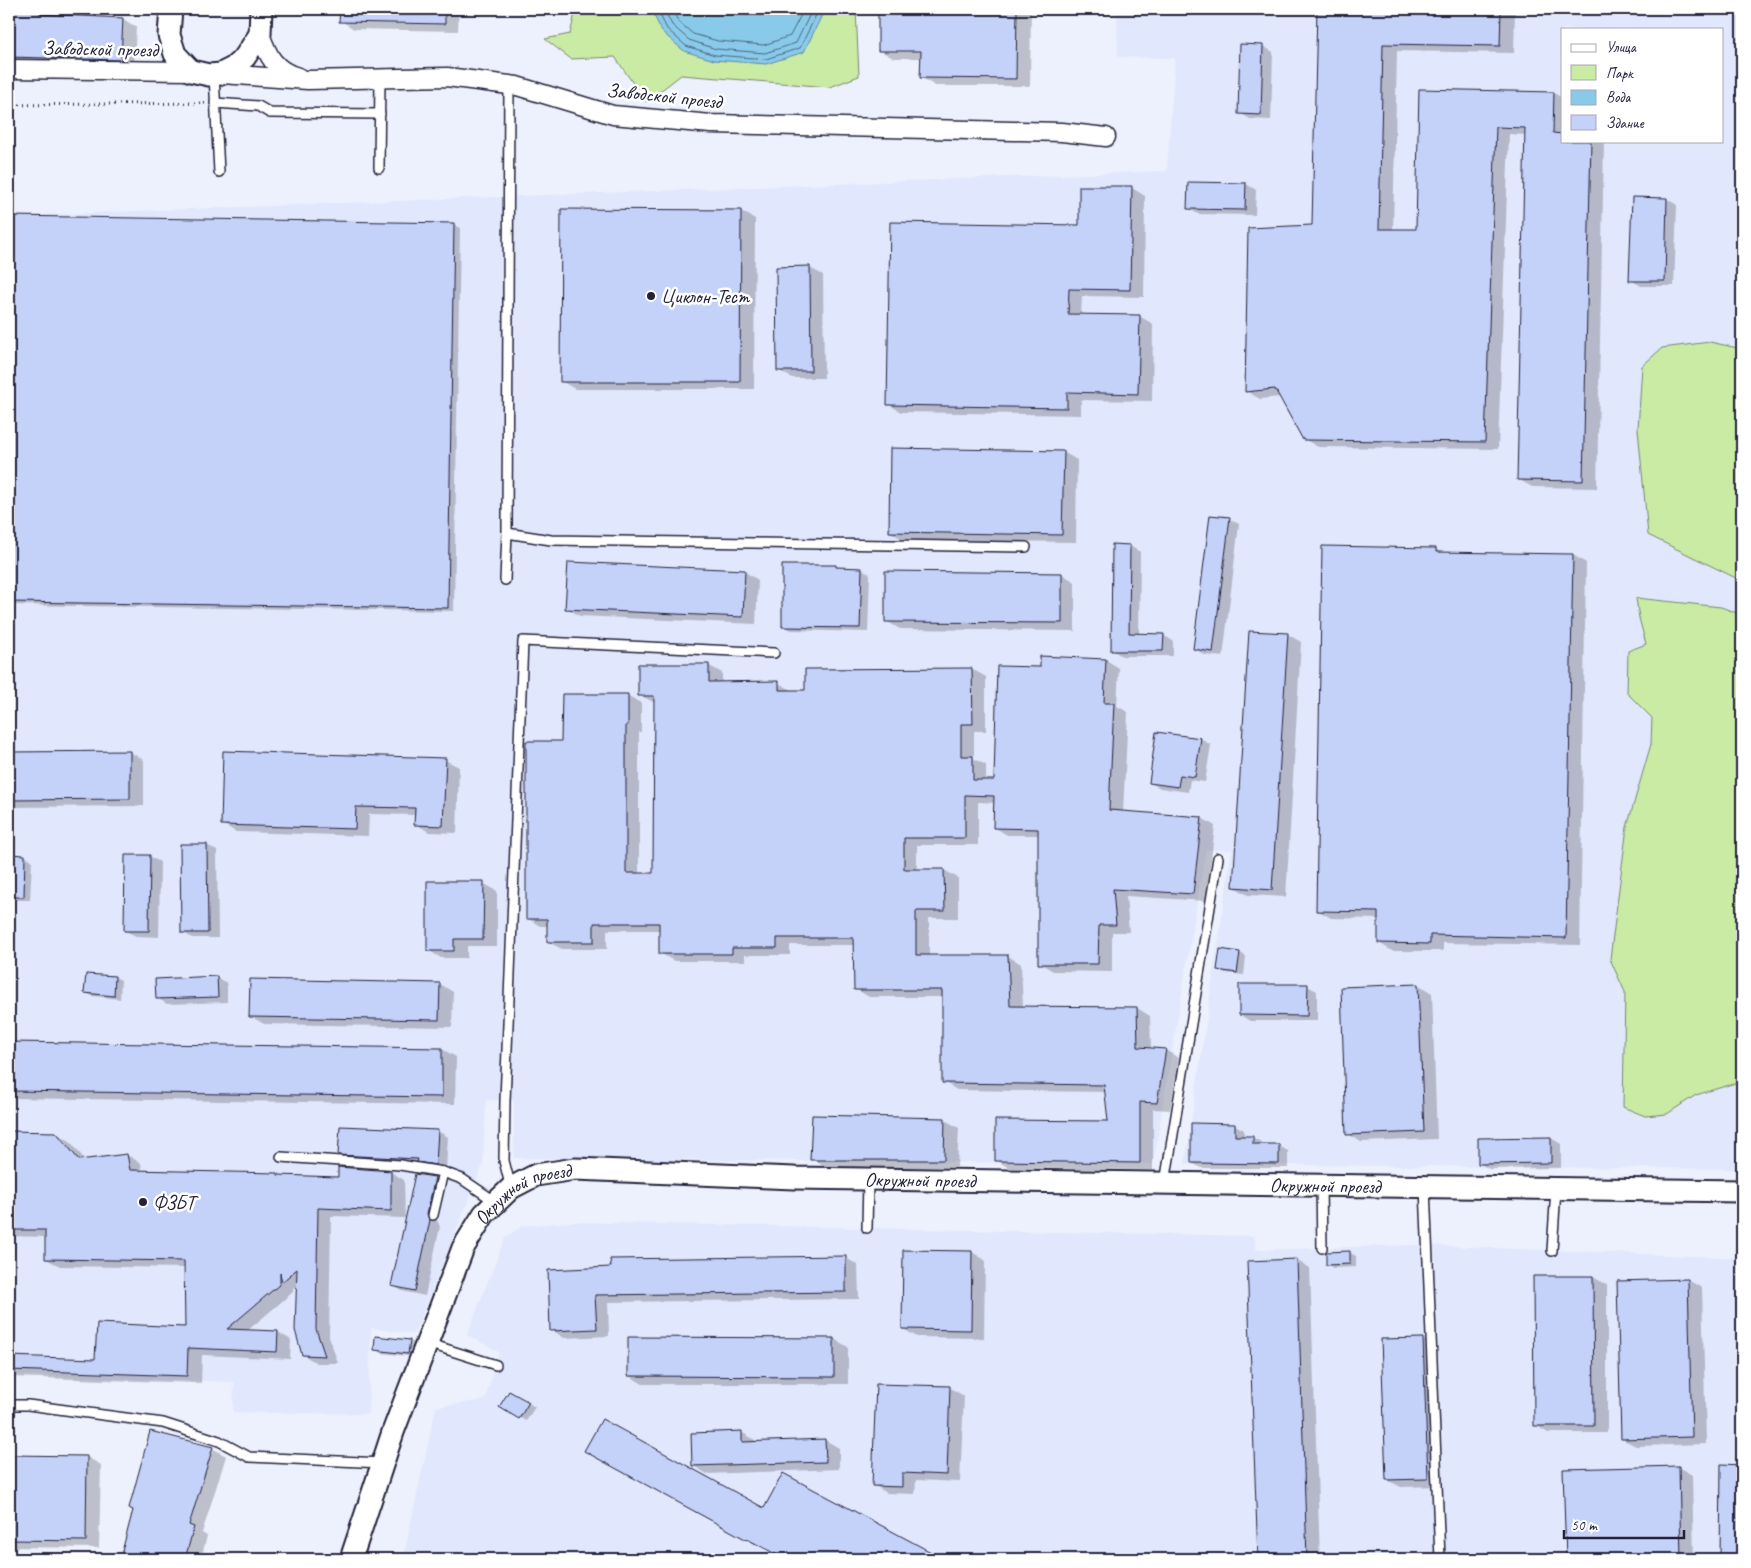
<svg xmlns="http://www.w3.org/2000/svg" width="1751" height="1568" font-family="Caveat,sans-serif">
	<style>
		.built { fill: #e1e7fc; fill-rule: evenodd }
		.green { fill: #c9eba4; stroke: #768670 }
		.water { fill: #89caea; stroke: #6087a4 }
		.shadow { fill: #0003 }
		.lines { fill: none; stroke-linecap: round; stroke-linejoin: round }
		.shore { stroke: #4b6581; stroke-width: 1 }
		.building { fill: #c4d1f8; stroke: #22223b }
		.service-casing { stroke: #22223b; stroke-width: 12 }
		.minor-casing { stroke: #22223b; stroke-width: 21 }
		.tertiary-casing { stroke: #22223b; stroke-width: 25 }
		.path { stroke: #22223b; stroke-width: 3; stroke-dasharray: 1 4; stroke-linecap: butt }
		.service { stroke: #fff; stroke-width: 9 }
		.minor { stroke: #fff; stroke-width: 18 }
		.tertiary { stroke: #fff; stroke-width: 21 }
		.poi-dot { fill: #22223b; stroke: #fff; stroke-width: 2 }
		.labels { text-anchor: middle; dominant-baseline: central; stroke-width: 5; stroke-linejoin: round; paint-order: stroke }
		.street-label { font-size: 20px; fill: #22223b; stroke: #fff }
		.poi-label { font-size: 20px; fill: #22223b; stroke: #fff; text-anchor: start }
	</style>
	<rect width="100%" height="100%" fill="#edf1fd"/>
	<filter id="ink" filterUnits="userSpaceOnUse"><feTurbulence type="fractalNoise" baseFrequency=".02" numOctaves="2"/><feDisplacementMap in="SourceGraphic" scale="10" xChannelSelector="R" yChannelSelector="G"/><feConvolveMatrix kernelMatrix="1 2 1 2 8 2 1 2 1" color-interpolation-filters="sRGB"/></filter>
	<g filter="url(#ink)">
		<g class="built">
			<path d="M1117,9H1742V1169L1185,1164L1232,850H1206L1153,1164L514,1158V1101L486,1100L483,1164L414,1334L371,1328L368,1414L233,1412L234,1382L9,1375V216L1167,171L1175,58L1118,57ZM1562,29H1722V141H1562Z"/>
			<path d="M570,1222L1254,1236L1256,1250L1418,1245L1742,1258V1559H403L436,1407L485,1400L499,1352L467,1335L505,1238L522,1226Z"/>
		</g>
		<g class="green">
			<path d="M576,9H856L859,76L830,87L681,75L646,102L615,57L571,59L545,39L570,34Z"/>
			<path d="M1710,342L1742,349V581L1648,535L1638,429L1642,366L1662,348Z"/>
			<path d="M1636,598L1721,607L1742,615V1081L1696,1095L1667,1114L1645,1116L1623,1107L1625,992L1610,959L1627,827L1651,744L1652,718L1627,693L1628,651L1646,644L1639,618Z"/>
		</g>
		<path class="water" d="M651,9H822L823,13L804,52L766,64L714,60L684,51L662,32Z"/>
		<g class="shadow">
			<path d="M9,9H53V16L123,19L136,27L134,67L9,64Z"/>
			<path d="M341,9H459L458,31L354,29L341,21Z"/>
			<path d="M880,9H1031L1030,86H935L922,78V58H893L879,50Z"/>
			<path d="M1318,9H1515L1514,53L1397,51L1393,230L1418,231L1421,91L1554,93L1562,98V141H1600L1604,143L1597,488L1532,487L1518,479L1526,135L1509,134L1498,449L1318,447L1304,439L1281,397L1260,399L1246,391L1313,226Z"/>
			<path d="M1263,46L1273,52L1271,120L1250,119L1240,113Z"/>
			<path d="M1246,184L1256,190L1255,215L1198,214L1188,208Z"/>
			<path d="M1132,188L1145,196L1144,297L1082,296L1081,315L1139,316L1153,324L1152,401L1081,400V415L901,412L888,404L1080,226Z"/>
			<path d="M1667,199L1677,205L1674,286H1641L1631,280Z"/>
			<path d="M741,211L755,219L754,389H575L561,381Z"/>
			<path d="M9,218L454,224L460,228L454,611L9,605Z"/>
			<path d="M810,268L823,275L824,378H792L778,370Z"/>
			<path d="M1063,452L1077,460L1076,542L904,540L890,532Z"/>
			<path d="M1229,519L1239,524L1223,657L1205,655L1195,649Z"/>
			<path d="M1130,546L1140,552L1139,635H1163L1173,641V656H1122L1112,650Z"/>
			<path d="M1436,549L1442,553L1573,555L1586,563L1580,945L1443,943V951H1392L1379,943V919L1331,918L1317,910Z"/>
			<path d="M836,566L840,569H862L870,574L868,632L791,630L784,626Z"/>
			<path d="M745,572L758,580L756,624L580,616L567,608Z"/>
			<path d="M1062,574L1075,582V631L900,629L886,621Z"/>
			<path d="M1287,634L1301,642L1286,897L1248,895L1234,887Z"/>
			<path d="M1106,660L1119,668L1117,706L1128,712L1123,812L1202,818L1215,826L1206,901L1126,896L1129,932H1112V972L1053,971L1040,963V835H1007L994,827L995,803L978,802V845H917V870H944L958,878V918H929V956H1008L1021,964L1023,1007L1137,1008L1150,1016L1151,1049L1165,1050L1179,1058L1170,1110L1153,1109V1170L1009,1168L996,1160L1109,1122L1106,1092L957,1090L943,1082V997H869L856,989L854,945H790V955H745V961H674L660,953V930H607V949H562L548,942V926H540L527,918L563,743L627,695L641,703V732H639V874H655V703L640,695L708,665L722,673V683H778L792,690L806,691V670L972,669L986,677V731H974V759L986,765V781H995L1041,669Z"/>
			<path d="M1201,739L1211,745L1205,782L1190,780L1188,792L1160,788L1150,783Z"/>
			<path d="M130,752L144,760V806L9,807V753Z"/>
			<path d="M445,760L459,767L457,833L429,832L416,824V815L369,814L368,836L236,832L222,824Z"/>
			<path d="M207,845L217,851L218,938H192L182,932Z"/>
			<path d="M9,856H25L32,860L30,900H9Z"/>
			<path d="M149,856L160,862L159,937L136,936L125,931Z"/>
			<path d="M483,883L497,891V946H467V958H441L428,950Z"/>
			<path d="M1240,953L1246,956L1244,975L1225,973L1218,969Z"/>
			<path d="M115,977L121,980L120,999L92,996L86,993Z"/>
			<path d="M217,978L227,983V1002L167,1004L157,998Z"/>
			<path d="M440,984L453,992L452,1027L264,1024L250,1016Z"/>
			<path d="M1418,985L1432,993L1437,1139L1361,1142L1348,1134Z"/>
			<path d="M1307,986L1317,991V1021H1250L1240,1015Z"/>
			<path d="M9,1043L442,1049L456,1057L455,1104L9,1098Z"/>
			<path d="M945,1120L959,1128L957,1167H825L812,1159Z"/>
			<path d="M1235,1125L1244,1130V1137H1252L1261,1142V1145L1279,1146L1288,1151V1168H1201L1192,1163Z"/>
			<path d="M438,1131L448,1137L446,1169L429,1167L424,1164L350,1160L340,1154Z"/>
			<path d="M9,1132L56,1133L70,1141L85,1160L127,1155L141,1163L142,1172L339,1178L391,1172L404,1180L405,1218L331,1216L329,1337L338,1363H317L303,1355L298,1289L293,1287V1292L247,1331L278,1332L291,1340L290,1359L202,1355L201,1383L9,1377V1357L96,1360L186,1328L185,1268L60,1266L46,1259V1237L9,1236Z"/>
			<path d="M1551,1138L1561,1144V1168L1489,1169L1479,1163Z"/>
			<path d="M416,1175L435,1178L445,1184L437,1220L440,1227L425,1296L402,1291L392,1285Z"/>
			<path d="M972,1252L985,1260L984,1338L917,1337L903,1329Z"/>
			<path d="M1349,1252L1356,1256V1267L1333,1268L1327,1264Z"/>
			<path d="M846,1258L858,1265L859,1299L608,1302L609,1336L564,1338L552,1330L549,1271Z"/>
			<path d="M1296,1260L1310,1268L1320,1559H1259L1248,1262Z"/>
			<path d="M1593,1277L1607,1285V1433H1548L1535,1425Z"/>
			<path d="M1688,1280L1702,1288L1706,1444L1636,1446L1622,1439L1618,1282Z"/>
			<path d="M834,1339L848,1347V1384H643L629,1376Z"/>
			<path d="M1423,1339L1436,1347L1441,1486L1401,1487L1387,1480Z"/>
			<path d="M410,1341L416,1344L415,1357L381,1353L375,1349Z"/>
			<path d="M877,1385L950,1388L964,1396L960,1482L916,1480L915,1494L887,1493L873,1485Z"/>
			<path d="M509,1392L535,1407L526,1421L501,1407Z"/>
			<path d="M741,1432L755,1440V1443L825,1440L839,1448V1469L707,1474L694,1466Z"/>
			<path d="M212,1448L226,1456L202,1533L207,1536L201,1559H121L135,1510Z"/>
			<path d="M9,1456L87,1457L101,1465L99,1548L9,1547Z"/>
			<path d="M599,1458L765,1510L784,1475L941,1559H787L761,1545L760,1547Z"/>
			<path d="M1722,1466H1742V1559H1721Z"/>
			<path d="M1678,1467L1692,1475L1694,1559H1567L1565,1470Z"/>
		</g>
		<g class="lines">
			<g class="shore">
				<path d="M657,9L667,29L686,46L715,55L766,59L800,48L817,13L818,9"/>
				<path d="M664,9L672,25L689,40L716,49L765,53L796,43L811,12V9"/>
				<path d="M672,9L678,21L693,34L718,41L764,45L790,36L804,9"/>
			</g>
		</g>
		<g class="building">
			<path d="M9,9H40V14L123,18L121,60L9,57Z"/>
			<path d="M340,9H445V24L339,22Z"/>
			<path d="M878,9H1017L1016,79L920,78L921,51H878Z"/>
			<path d="M1317,9H1501L1500,46L1383,44L1379,229H1416L1419,89L1554,92L1553,133L1562,134V141H1591L1583,481L1517,480L1525,128L1496,127L1485,442L1303,440L1275,389L1245,392L1248,228L1312,225Z"/>
			<path d="M1240,44L1263,45L1261,115L1238,114Z"/>
			<path d="M1188,182L1246,183L1245,210L1187,209Z"/>
			<path d="M1079,186H1132L1130,290L1069,289L1068,314L1140,315L1138,394L1067,392V408L887,405L890,222L1079,225Z"/>
			<path d="M1632,197L1667,198L1665,281H1629Z"/>
			<path d="M561,209L741,210L740,382H560Z"/>
			<path d="M9,216L454,223L448,608L9,602Z"/>
			<path d="M810,266L811,371H777L776,267Z"/>
			<path d="M890,448L1064,451L1062,535L889,532Z"/>
			<path d="M1210,515L1230,517L1213,652L1193,649Z"/>
			<path d="M1112,544L1130,545L1129,633L1164,634L1163,651H1111Z"/>
			<path d="M1322,546L1436,548V552L1573,554L1566,938L1430,935V944L1378,943V912L1316,911Z"/>
			<path d="M568,562L745,570L743,617L565,609Z"/>
			<path d="M782,565H836V567L862,568L860,628L782,627Z"/>
			<path d="M885,571L1062,573V623L885,622Z"/>
			<path d="M1249,631L1288,633L1272,890L1233,887Z"/>
			<path d="M1040,656L1106,659L1104,703H1114L1109,810L1202,817L1193,894L1113,889L1116,925H1099L1098,964H1038V829L993,828L994,796L965,795V838H904V869H944L945,911H916V955H1008L1010,1006L1137,1007L1138,1047L1166,1049L1157,1103L1140,1102V1163L995,1161V1120L1108,1121L1104,1085L942,1083V990H854L853,938H777V948H732V954H659V923H594V942H547V919H526V741H561L562,694H628V725H626V873H653L654,696H638V664H709V682L779,681V690H805V669L972,668L973,724H961V756H973V780H994L997,666L1040,667Z"/>
			<path d="M1156,732L1201,738L1195,777L1180,775L1178,787L1149,783Z"/>
			<path d="M130,751V799L9,800V752Z"/>
			<path d="M223,751L446,758L443,826L414,825L415,808L356,807L355,829L221,825Z"/>
			<path d="M180,844H207L208,933H181Z"/>
			<path d="M9,854L25,855L24,897H9Z"/>
			<path d="M125,855H150L149,931H124Z"/>
			<path d="M427,881H484L483,939H454V951H427Z"/>
			<path d="M1220,949L1240,952L1237,973L1217,970Z"/>
			<path d="M86,974L115,976L114,996L84,993Z"/>
			<path d="M217,976L218,997L156,999L155,979Z"/>
			<path d="M250,979L440,983L439,1020L249,1017Z"/>
			<path d="M1239,984H1308L1307,1016L1239,1015Z"/>
			<path d="M1418,984L1424,1132L1346,1135L1341,987Z"/>
			<path d="M9,1042L442,1048V1097L9,1091Z"/>
			<path d="M812,1115L945,1118L944,1160H810Z"/>
			<path d="M1191,1123L1235,1124V1136H1253V1144H1279V1164L1191,1163Z"/>
			<path d="M340,1126L438,1130L436,1165L417,1162L418,1159L338,1155Z"/>
			<path d="M9,1131L56,1132L79,1160L127,1154L130,1170L278,1173V1175L338,1177V1167L391,1171V1211L318,1208L316,1329L325,1356L302,1355L295,1330L297,1269L282,1282L280,1273V1284L227,1329L278,1331L277,1352L188,1348L187,1376L9,1370V1356L95,1359L97,1323L185,1327L184,1261L45,1259V1230H9Z"/>
			<path d="M1551,1137V1163L1478,1164V1138Z"/>
			<path d="M415,1174L435,1177L427,1214L430,1220L415,1291L391,1286Z"/>
			<path d="M903,1250L972,1251L971,1330L902,1329Z"/>
			<path d="M1350,1251V1264L1326,1265V1252Z"/>
			<path d="M846,1256V1292L595,1295L597,1329L550,1331L548,1270L611,1267L610,1259Z"/>
			<path d="M1297,1259L1307,1559H1258L1247,1261Z"/>
			<path d="M1533,1276H1593L1594,1426H1534Z"/>
			<path d="M1688,1279L1692,1437L1621,1439L1617,1281Z"/>
			<path d="M375,1336L410,1340L408,1354L374,1350Z"/>
			<path d="M628,1337L834,1338V1377L628,1376Z"/>
			<path d="M1423,1338L1428,1479L1386,1480L1381,1339Z"/>
			<path d="M876,1384L950,1386L947,1475L902,1473V1487L872,1486Z"/>
			<path d="M509,1391L529,1402L519,1419L499,1407Z"/>
			<path d="M602,1419L764,1508L783,1473L944,1559H785L747,1539V1540L584,1451Z"/>
			<path d="M150,1431L213,1447L189,1525L194,1527L185,1559H120L133,1510L129,1508Z"/>
			<path d="M742,1431V1442L825,1439L826,1462L692,1466L691,1433Z"/>
			<path d="M9,1455L87,1456L86,1541L9,1540Z"/>
			<path d="M1721,1464L1742,1465V1559H1720Z"/>
			<path d="M1679,1466L1681,1559H1566L1563,1469Z"/>
		</g>
		<g class="lines">
			<g class="service-casing">
				<g id="service">
					<path d="M214,75L219,172"/>
					<path d="M509,85L507,533L551,540L1026,547"/>
					<path d="M215,103L258,106L270,113L380,114"/>
					<path d="M379,168L380,78"/>
					<path d="M505,580L507,533"/>
					<path d="M281,1157L400,1165L443,1172L462,1179L496,1202"/>
					<path d="M1165,1183L1218,858"/>
					<path d="M1321,1186L1322,1248"/>
					<path d="M1425,1187L1440,1559"/>
					<path d="M511,1188L504,1161L505,1101L523,641L774,653"/>
					<path d="M433,1215L443,1172"/>
					<path d="M867,1228L868,1179"/>
					<path d="M1552,1251L1556,1189"/>
					<path d="M427,1343L496,1365"/>
					<path d="M9,1405H28L163,1423L219,1441L249,1457L383,1463"/>
				</g>
			</g>
			<g class="minor-casing">
				<g id="minor">
					<path d="M260,34C268,56 274,70 298,77"/>
					<path d="M9,69L191,71"/>
					<path d="M221,74L308,80L447,77L517,86L613,115L711,124L1062,132L1106,137"/>
				</g>
			</g>
			<g class="tertiary-casing">
				<g id="tertiary">
					<path d="M171,9L169,35L175,54L191,71L209,75L221,74L233,68L245,57L260,34L261,9"/>
					<path id="s1" d="M351,1559L393,1432L463,1248L484,1214L511,1188L536,1175L575,1169L794,1178L1742,1191"/>
				</g>
			</g>
			<path class="path" d="M9,105L206,103"/>
			<use href="#service" class="service"/>
			<use href="#minor" class="minor"/>
			<use href="#tertiary" class="tertiary"/>
		</g>
	</g>
	<g class="poi-dot">
		<circle cx="651" cy="296" r="5"/>
		<circle cx="143" cy="1202" r="5"/>
	</g>
	<g class="labels">
		<g class="street-label">
			<text transform="translate(100 49) rotate(1)">Заводской проезд</text>
			<text transform="translate(664 96) rotate(6)">Заводской проезд</text>
			<text stroke="none"><textPath href="#s1" startOffset="821">Окружной проезд</textPath></text>
			<text stroke="none"><textPath href="#s1" startOffset="1226">Окружной проезд</textPath></text>
			<text stroke="none"><textPath href="#s1" startOffset="416">Окружной проезд</textPath></text>
		</g>
		<g class="poi-label">
			<text x="661" y="296">Циклон-Тест</text>
			<text x="153" y="1202">ФЗБТ</text>
		</g>
	</g>
	<rect width="1751" height="1568" fill="none" stroke="#fff" stroke-width="30"/>
	<rect x="15" y="15" width="1721" height="1538" fill="none" stroke="#22223b" stroke-width="2" filter="url(#ink)"/>
	<rect x="1561" y="28" width="162" height="115" fill="#ffffff" stroke="#a7a7b1"/>
	<rect x="1571" y="44" width="25" height="8" fill="#ffffff" stroke="#a7a7b1"/>
	<text x="1606" y="52" font-size="15" fill="#22223b">Улица</text>
	<rect x="1571" y="65" width="25" height="15" fill="#c9eba4" stroke="#a7a7b1"/>
	<text x="1606" y="78" font-size="15" fill="#22223b">Парк</text>
	<rect x="1571" y="90" width="25" height="15" fill="#89caea" stroke="#a7a7b1"/>
	<text x="1606" y="102" font-size="15" fill="#22223b">Вода</text>
	<rect x="1571" y="115" width="25" height="15" fill="#c4d1f8" stroke="#a7a7b1"/>
	<text x="1606" y="128" font-size="15" fill="#22223b">Здание</text>
	<path d="M1564 1530v8h120v-8" fill="none" stroke="#22223b" stroke-width="2.5"/>
	<text x="1571" y="1530" font-size="15" fill="#22223b" stroke="#ffffff" stroke-width="4" paint-order="stroke">50 m</text>
</svg>
